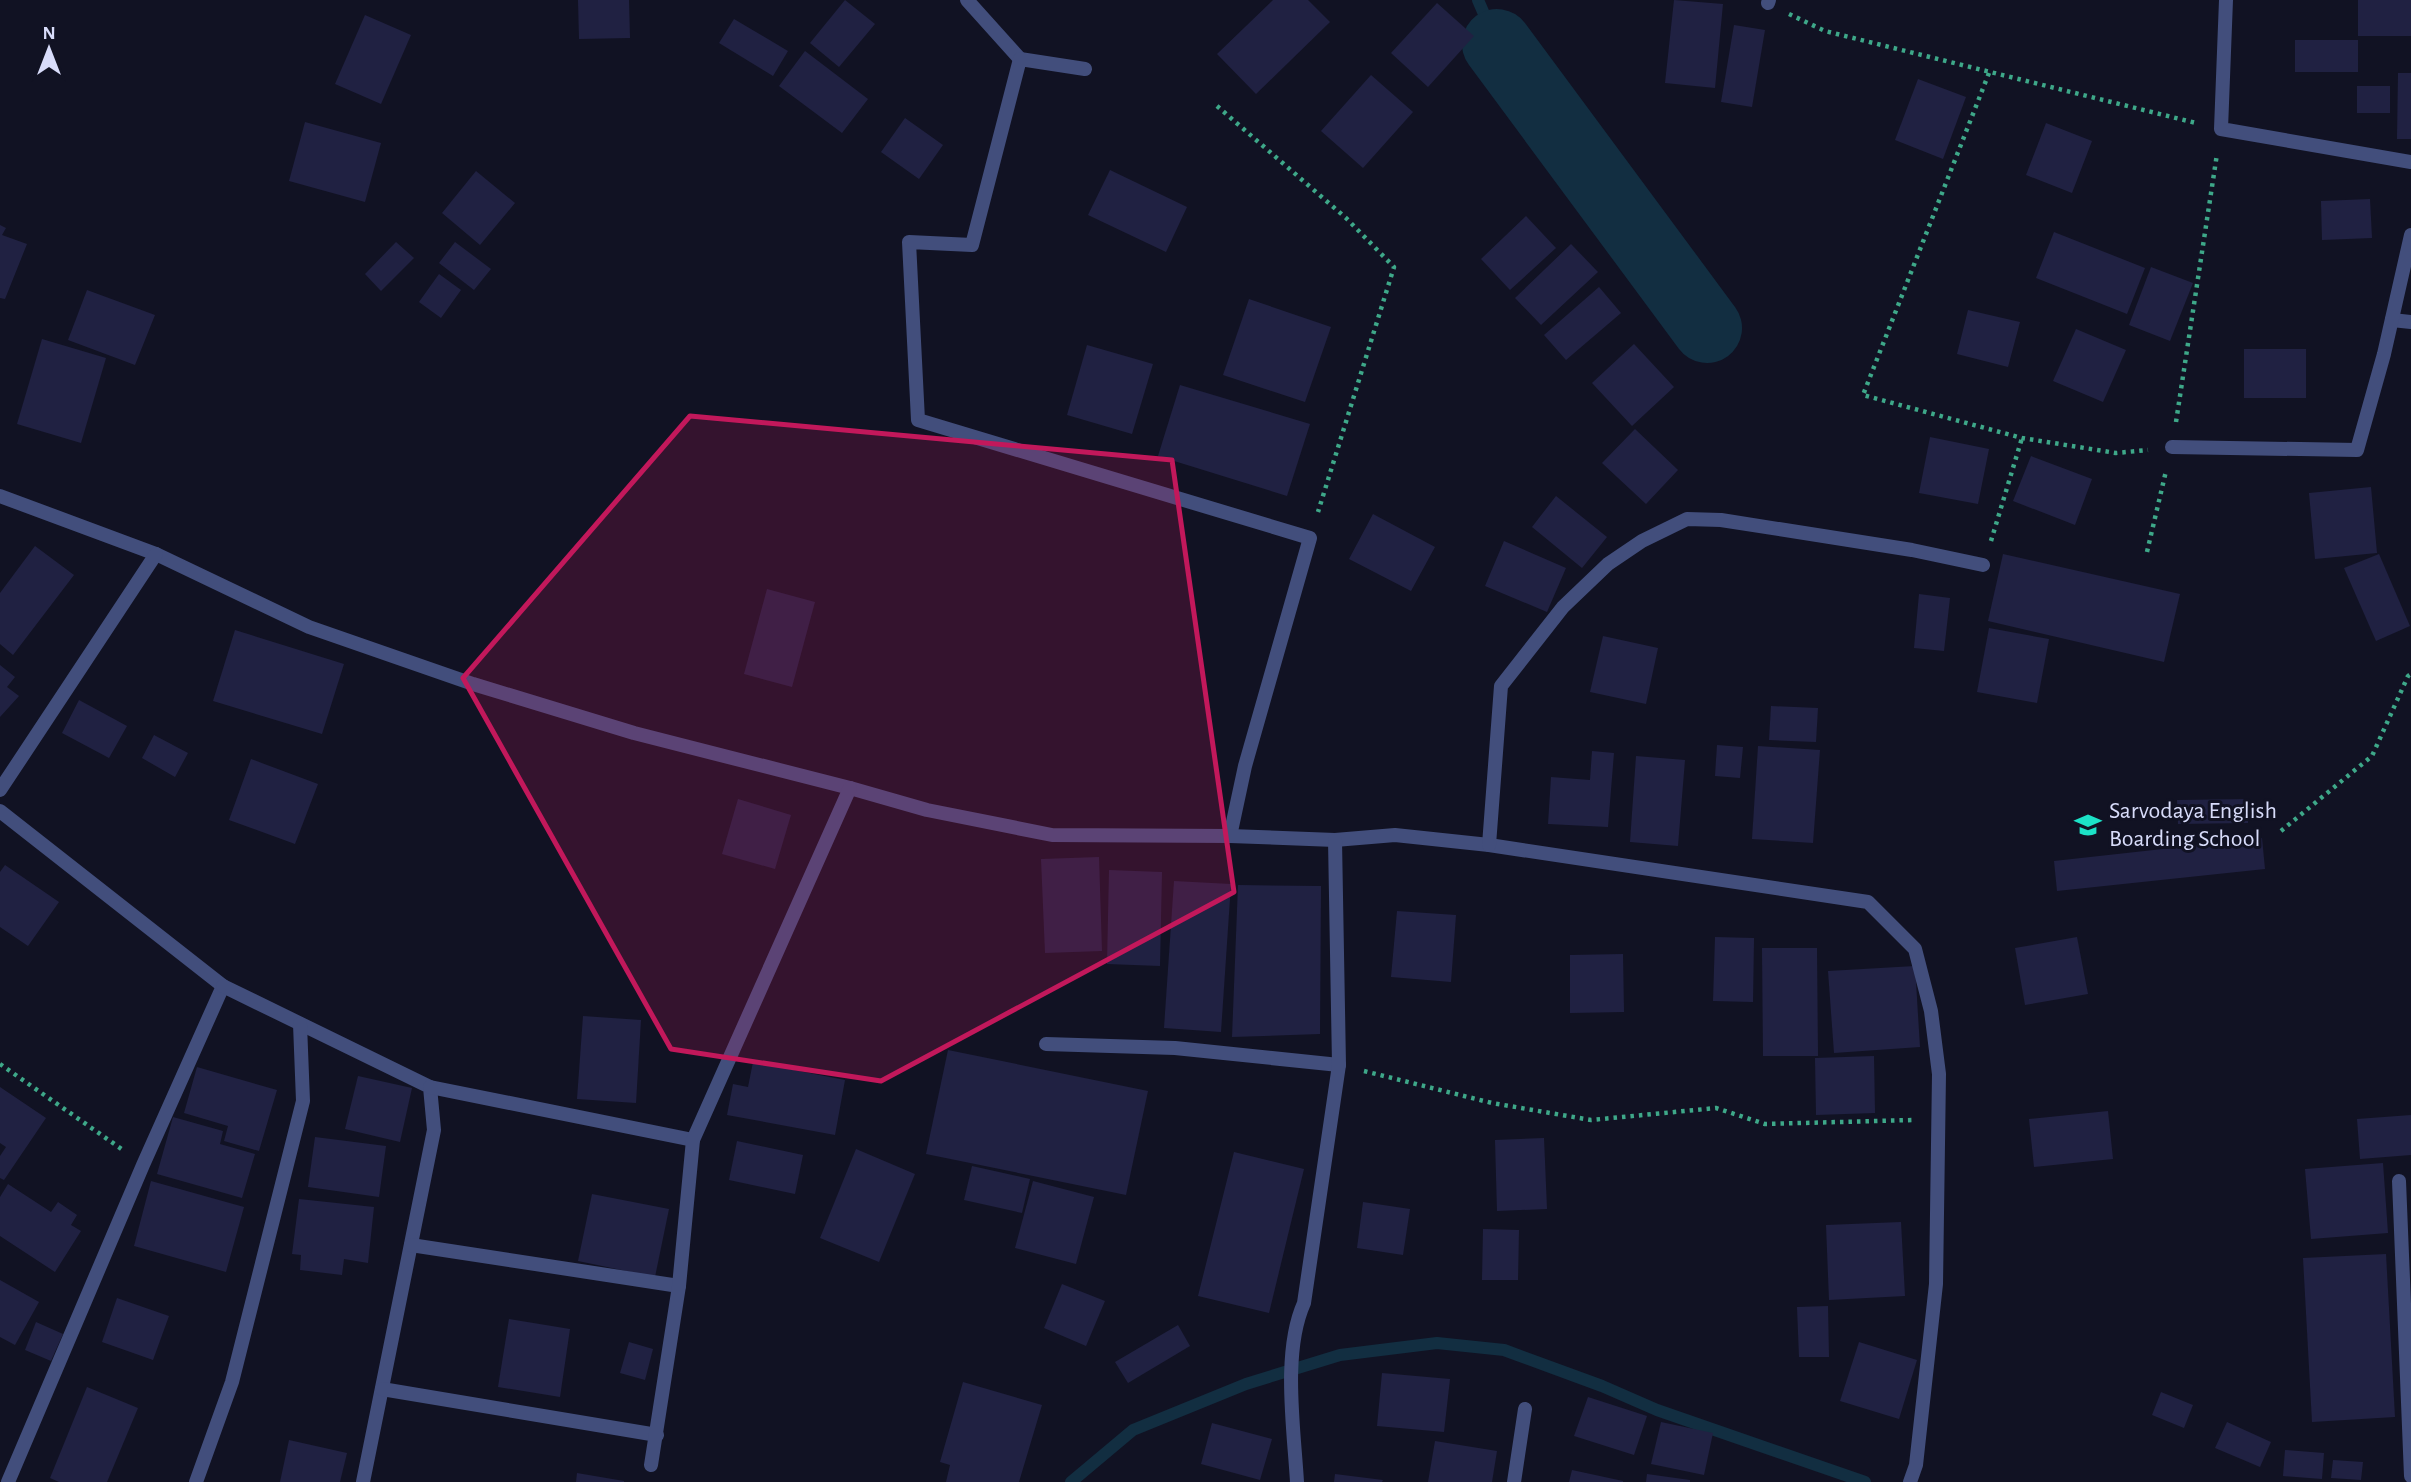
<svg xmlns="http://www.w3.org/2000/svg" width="2411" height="1482" font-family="'Alegreya Sans',sans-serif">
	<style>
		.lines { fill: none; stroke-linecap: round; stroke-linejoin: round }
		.stream { stroke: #122e41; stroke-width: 12 }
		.river { stroke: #122e41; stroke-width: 70 }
		.building { fill: #202142 }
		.path { stroke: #3ea889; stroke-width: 4.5; stroke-dasharray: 3.5 5; stroke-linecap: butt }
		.service { stroke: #424e7c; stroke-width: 14 }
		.minor { stroke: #424e7c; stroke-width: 14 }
		.marked { fill: #c2185b; fill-opacity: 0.2; stroke: #c2185b; stroke-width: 5; stroke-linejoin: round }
		.labels { text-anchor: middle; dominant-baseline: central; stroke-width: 6; stroke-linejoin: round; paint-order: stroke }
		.poi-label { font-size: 24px; fill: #d8dcfa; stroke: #111223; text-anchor: start }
	</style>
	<rect width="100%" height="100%" fill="#111223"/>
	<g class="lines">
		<g class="stream">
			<path d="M1478,0L1497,44"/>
			<path d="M1071,1482L1133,1430L1246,1384L1340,1355L1437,1343L1504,1350L1602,1386L1657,1410L1865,1482"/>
		</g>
		<path class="river" d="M1497,44L1707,328"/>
	</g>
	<g class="building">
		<path d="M578,0H629L630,38L579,39Z"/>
		<path d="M845,0L875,24L839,67L810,43Z"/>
		<path d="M1273,0H1308L1330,22L1256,94L1217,54Z"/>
		<path d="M1674,0L1723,4L1715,88L1665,83Z"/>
		<rect x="2358" y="0" width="53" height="36"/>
		<path d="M1437,3L1474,36L1428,87L1391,53Z"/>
		<path d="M365,15L411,35L381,104L335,84Z"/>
		<path d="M734,19L788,51L773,76L719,43Z"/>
		<path d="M1734,25L1765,30L1752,107L1721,102Z"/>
		<rect x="2295" y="40" width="63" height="32"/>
		<path d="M805,51L868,99L842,133L779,86Z"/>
		<path d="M2398,73H2411V139H2397Z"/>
		<path d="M1371,75L1413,112L1363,168L1321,131Z"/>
		<path d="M1918,79L1966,97L1943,159L1895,140Z"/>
		<rect x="2357" y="86" width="33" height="27"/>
		<path d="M905,118L943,145L919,179L881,152Z"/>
		<path d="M305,122L381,143L365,202L289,181Z"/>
		<path d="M2046,123L2092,141L2072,193L2026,175Z"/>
		<path d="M1110,170L1187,207L1166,252L1088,215Z"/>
		<path d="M476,171L515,203L480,245L442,213Z"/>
		<path d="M2370,199L2372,238L2322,240L2321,201Z"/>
		<path d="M1526,216L1556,248L1510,290L1481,259Z"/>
		<path d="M0,225L6,228L2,235L27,244L5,299L0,298Z"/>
		<path d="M2054,232L2145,268L2127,314L2036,278Z"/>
		<path d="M396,242L414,258L381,291L365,274Z"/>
		<path d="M455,242L491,269L474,290L439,263Z"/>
		<path d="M1571,244L1598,272L1541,325L1515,298Z"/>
		<path d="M2151,267L2193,283L2170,341L2129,325Z"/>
		<path d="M439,274L461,290L441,318L419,302Z"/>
		<path d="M1599,287L1621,313L1566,360L1544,335Z"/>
		<path d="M87,290L155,315L135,365L68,340Z"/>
		<path d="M1249,299L1331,327L1305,402L1223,375Z"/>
		<path d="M1968,310L2020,322L2008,367L1957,354Z"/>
		<path d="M2076,329L2126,350L2103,402L2053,381Z"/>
		<path d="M42,339L106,358L81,443L17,424Z"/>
		<path d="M1634,344L1674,387L1632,426L1592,383Z"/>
		<path d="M1087,345L1153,364L1132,434L1067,415Z"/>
		<rect x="2244" y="349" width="62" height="49"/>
		<path d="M1180,385L1310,424L1287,496L1158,456Z"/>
		<path d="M1635,429L1678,470L1646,504L1602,463Z"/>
		<path d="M1930,437L1989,449L1978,504L1919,493Z"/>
		<path d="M2031,456L2092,479L2075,525L2013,501Z"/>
		<path d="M2371,487L2377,553L2315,559L2309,493Z"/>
		<path d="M1556,496L1607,537L1582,568L1532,527Z"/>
		<path d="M1373,514L1435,547L1411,591L1349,559Z"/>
		<path d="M1504,541L1566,568L1547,612L1485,586Z"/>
		<path d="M35,546L74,575L13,655L0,644V593Z"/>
		<path d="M2003,554L2180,594L2164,662L1988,621Z"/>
		<path d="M2379,554L2410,626L2376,641L2344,568Z"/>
		<path d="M767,589L815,602L792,687L744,674Z"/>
		<path d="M1919,594L1950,598L1944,651L1914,648Z"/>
		<path d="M1989,628L2049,639L2037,703L1977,692Z"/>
		<path d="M235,630L344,664L322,734L213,701Z"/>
		<path d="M1603,636L1658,648L1646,704L1590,692Z"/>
		<path d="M0,665L15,677L7,687L19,696L0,717Z"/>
		<path d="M79,700L127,726L109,758L62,733Z"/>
		<path d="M1771,706L1818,708L1816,742L1769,740Z"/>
		<path d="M154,735L188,753L175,777L142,758Z"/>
		<path d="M1717,745L1743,747L1740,778L1715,776Z"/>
		<path d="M1758,746L1820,750L1813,843L1752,839Z"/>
		<path d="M1592,751L1614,753L1608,827L1548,824L1551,777L1590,780Z"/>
		<path d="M1636,756L1685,760L1678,846L1630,842Z"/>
		<path d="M251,759L318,784L295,844L229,820Z"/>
		<path d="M738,799L791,815L775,869L722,854Z"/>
		<path d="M2248,799V823L2178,824L2177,800Z"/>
		<path d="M2262,838L2265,869L2057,891L2054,861Z"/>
		<path d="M1099,857L1102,951L1045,953L1041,859Z"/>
		<path d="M5,865L59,902L28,946L0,927V872Z"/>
		<path d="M1109,870L1162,872L1160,966L1107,964Z"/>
		<path d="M1174,881L1231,884L1221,1032L1164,1028Z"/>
		<path d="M1238,885L1321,886L1320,1034L1232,1037Z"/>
		<path d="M1397,911L1456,915L1451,982L1391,977Z"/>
		<path d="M1715,937L1754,938L1753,1002L1713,1001Z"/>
		<path d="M2077,937L2088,994L2025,1005L2015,948Z"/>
		<path d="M1762,948H1817L1818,1056H1763Z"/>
		<path d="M1623,954L1624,1012L1570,1013V955Z"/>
		<path d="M1915,966L1920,1047L1834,1053L1828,971Z"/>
		<path d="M583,1016L641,1020L636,1103L577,1099Z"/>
		<path d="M948,1050L1148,1091L1126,1195L926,1154Z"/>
		<path d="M1874,1056L1875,1113L1816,1115L1815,1058Z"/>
		<path d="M753,1062L845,1080L835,1135L727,1115L733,1084L748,1087Z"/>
		<path d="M197,1067L277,1090L259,1151L224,1141L228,1126L184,1113Z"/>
		<path d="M358,1076L412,1088L400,1142L345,1129Z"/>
		<path d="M0,1087L46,1118L4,1180L0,1178V1156L6,1147L0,1143Z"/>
		<path d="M2108,1111L2113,1159L2034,1167L2029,1119Z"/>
		<path d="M2411,1115V1155L2360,1159L2357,1119Z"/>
		<path d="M173,1117L223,1131L220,1144L255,1154L242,1198L157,1174Z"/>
		<path d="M315,1137L386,1146L379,1197L308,1187Z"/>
		<path d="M1544,1138L1547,1209L1497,1211L1495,1140Z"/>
		<path d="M737,1141L803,1155L795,1194L729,1180Z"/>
		<path d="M856,1149L915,1174L879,1262L820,1238Z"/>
		<path d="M1234,1152L1304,1169L1269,1313L1198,1296Z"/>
		<path d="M2383,1163L2388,1233L2311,1239L2305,1169Z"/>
		<path d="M972,1166L1030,1179L1022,1213L964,1200Z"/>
		<path d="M151,1181L244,1207L226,1272L134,1246Z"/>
		<path d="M1033,1181L1094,1197L1076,1264L1015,1248Z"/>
		<path d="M8,1184L51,1212L58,1202L77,1215L71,1225L81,1231L55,1272L0,1236V1197Z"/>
		<path d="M592,1194L669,1209L655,1277L578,1261Z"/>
		<path d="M299,1199L374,1207L368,1263L344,1259L342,1275L300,1270L301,1255L292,1254Z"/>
		<path d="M1363,1202L1410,1209L1403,1255L1357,1248Z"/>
		<path d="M1901,1222L1905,1296L1829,1300L1826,1225Z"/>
		<path d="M1483,1229L1519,1230L1518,1280H1482Z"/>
		<path d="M2386,1254L2395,1417L2312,1422L2303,1258Z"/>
		<path d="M0,1280L39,1302L15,1345L0,1337Z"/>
		<path d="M1062,1284L1105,1301L1086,1346L1044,1328Z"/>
		<path d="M117,1298L169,1316L153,1360L102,1342Z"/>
		<path d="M1828,1306L1829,1357H1799L1797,1307Z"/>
		<path d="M509,1319L570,1329L560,1397L498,1387Z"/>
		<path d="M36,1322L63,1334L51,1361L25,1350Z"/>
		<path d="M1178,1325L1190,1346L1128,1383L1115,1362Z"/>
		<path d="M629,1342L653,1349L645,1380L620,1373Z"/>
		<path d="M1859,1342L1917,1360L1899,1419L1840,1401Z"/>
		<path d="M1382,1373L1450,1379L1444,1432L1377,1426Z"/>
		<path d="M963,1382L1042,1405L1019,1482H946L950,1465L940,1462Z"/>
		<path d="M87,1387L138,1408L107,1482H59L50,1478Z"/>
		<path d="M2161,1392L2193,1405L2184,1428L2152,1415Z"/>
		<path d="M1588,1397L1647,1416L1634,1455L1574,1436Z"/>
		<path d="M1661,1422L1713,1433L1704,1475L1651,1464Z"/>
		<path d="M2227,1422L2271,1442L2260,1467L2215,1448Z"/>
		<path d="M1212,1423L1272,1439L1260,1480L1201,1464Z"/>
		<path d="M289,1440L347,1453L340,1482H280Z"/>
		<path d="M1435,1441L1497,1451L1492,1482H1428Z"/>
		<path d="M2285,1450L2324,1453L2322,1479L2283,1476Z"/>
		<path d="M2333,1460L2363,1462L2361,1480L2331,1478Z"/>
		<path d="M1572,1470L1623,1481V1482H1569Z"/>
		<path d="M577,1473L624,1481V1482H576Z"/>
		<path d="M1335,1474L1383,1480L1382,1482H1334Z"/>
		<path d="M1647,1474L1690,1480V1482H1646Z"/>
	</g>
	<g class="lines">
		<g class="path">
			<path d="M1789,14L1825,31L2196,123"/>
			<path d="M1989,73L1863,395L2022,438L2116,453L2148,450"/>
			<path d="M1217,106L1346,218L1394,267L1318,512"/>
			<path d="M2176,422L2217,154"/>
			<path d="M1991,541L2022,438"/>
			<path d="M2147,552L2166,471"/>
			<path d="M2281,831L2372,756L2408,676L2411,674"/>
			<path d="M0,1064L123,1150"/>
			<path d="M1364,1071L1492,1103L1591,1120L1716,1108L1765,1124L1913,1120"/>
		</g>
		<path class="service" d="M1046,1044L1175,1048L1339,1065"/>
		<g class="minor">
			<path d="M967,0L1020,59"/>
			<path d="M2226,0L2221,129L2411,162"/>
			<path d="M1768,3L1769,0"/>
			<path d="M1085,69L1020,59L972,245L909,242L918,420L1310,538L1245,766L1230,836"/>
			<path d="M2392,320L2411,322"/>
			<path d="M2172,447L2357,450L2384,354L2411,235"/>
			<path d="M0,496L156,554L309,627L473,684L634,733L850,788L927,810L1052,835L1230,836L1335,840L1395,835L1489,845L1868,902L1915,949L1931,1011L1939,1074L1936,1284L1916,1465L1910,1482"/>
			<path d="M0,790L156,554"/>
			<path d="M0,811L223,986L143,1165L8,1482"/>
			<path d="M1489,845L1501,686L1563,607L1608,564L1642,541L1687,519L1721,520L1912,550L1983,565"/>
			<path d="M223,986L430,1087L434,1130L363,1482"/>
			<path d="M430,1087L693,1140"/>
			<path d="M2399,1181L2411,1476"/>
			<path d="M411,1245L679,1286"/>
			<path d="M382,1389L657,1435"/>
			<path d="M651,1465L679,1286L693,1140L850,788"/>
			<path d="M196,1482L232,1382L303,1101L300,1024"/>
			<path d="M1297,1482C1294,1429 1282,1352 1304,1303L1339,1065L1335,840"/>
			<path d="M1514,1482L1525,1409"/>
		</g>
	</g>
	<path class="marked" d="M690,416L1172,460L1234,892L881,1081L671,1049L463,678Z"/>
	<defs>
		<g id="school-bare" transform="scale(2.1)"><path d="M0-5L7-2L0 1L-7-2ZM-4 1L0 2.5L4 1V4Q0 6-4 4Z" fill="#1ce2c7" stroke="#111223" stroke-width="2.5" paint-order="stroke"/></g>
	</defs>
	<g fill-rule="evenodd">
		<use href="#school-bare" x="2088" y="825"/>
	</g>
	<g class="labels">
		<g class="poi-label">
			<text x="2109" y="811">Sarvodaya English<tspan x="2109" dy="28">Boarding School</tspan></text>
		</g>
	</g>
	<g transform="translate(49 49)" stroke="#111223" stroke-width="5" paint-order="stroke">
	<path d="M0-5L12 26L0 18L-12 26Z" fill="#d8dcfa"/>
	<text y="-10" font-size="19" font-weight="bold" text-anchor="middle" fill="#d8dcfa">N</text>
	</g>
</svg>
